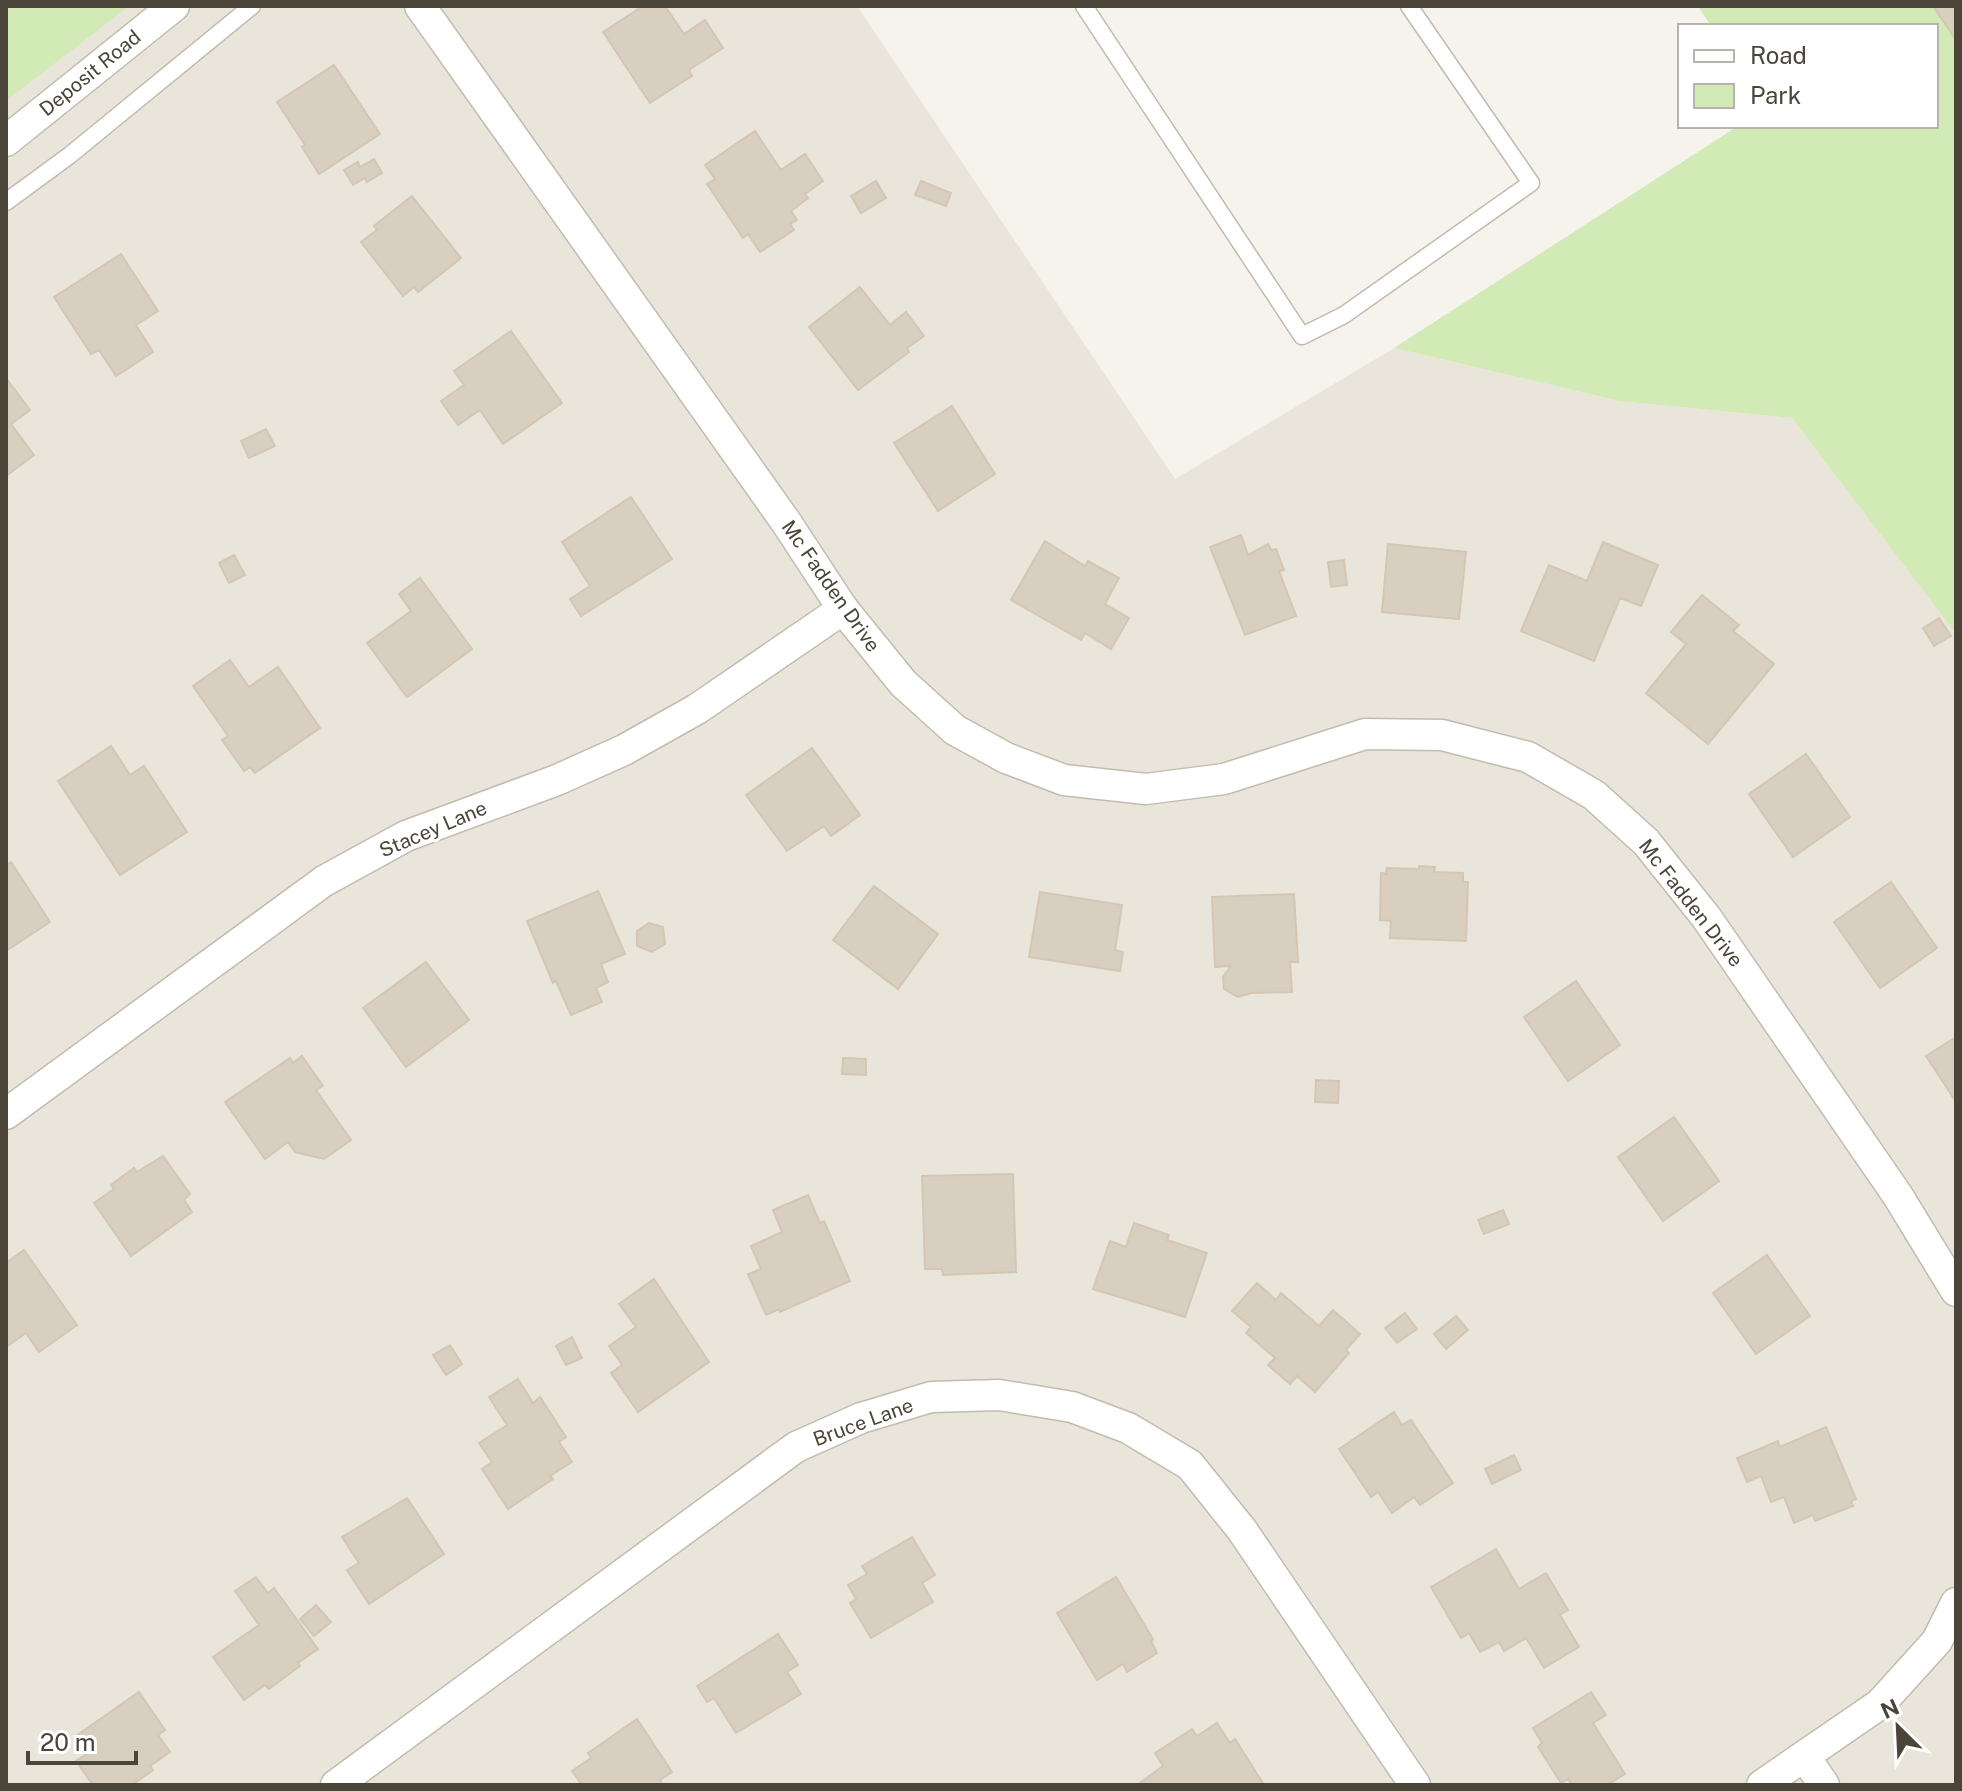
<svg xmlns="http://www.w3.org/2000/svg" width="1962" height="1791" font-family="'Public Sans',sans-serif">
	<style>
		.residential { fill: #eae5da }
		.green { fill: #d2eab5 }
		.building { fill: #d8cfc1; stroke: #d3c7b4; stroke-width: 2 }
		.lines { fill: none; stroke-linecap: round; stroke-linejoin: round }
		.service-casing { stroke: #c2bbae; stroke-width: 19 }
		.minor-casing { stroke: #c2bbae; stroke-width: 33 }
		.service { stroke: #fff; stroke-width: 16 }
		.minor { stroke: #fff; stroke-width: 30 }
		.labels { text-anchor: middle; dominant-baseline: central; stroke-width: 6; stroke-linejoin: round; paint-order: stroke }
		.street-label { font-size: 20px; fill: #4b4439; stroke: #fff }
	</style>
	<rect width="100%" height="100%" fill="#f6f3ec"/>
	<path class="residential" d="M63,6H857L1175,479L1394,348L1619,401L1792,418L1956,634V1785H6V33Z"/>
	<g class="green">
		<path d="M6,6H129L6,101Z"/>
		<path d="M1698,6H1956V634L1792,418L1619,401L1394,348L1738,126H1936V26H1711Z"/>
	</g>
	<g class="building">
		<path d="M643,6H665L684,34L705,20L723,48L689,70L692,76L650,103L603,32Z"/>
		<path d="M1933,6H1956V40Z"/>
		<path d="M334,65L380,134L319,174L302,147L305,145L277,102Z"/>
		<path d="M755,131L781,170L805,154L823,181L805,194L808,198L791,211L797,220L790,224L794,230L760,252L748,234L743,238L707,184L715,179L705,165Z"/>
		<path d="M374,159L382,173L367,182L365,178L353,185L344,170L358,162L360,167Z"/>
		<path d="M876,181L886,198L861,213L851,196Z"/>
		<path d="M921,181L951,193L946,206L915,195Z"/>
		<path d="M412,196L461,258L418,292L414,287L403,296L361,242L377,230L374,226Z"/>
		<path d="M121,254L158,311L136,325L153,352L116,376L99,350L91,354L54,297Z"/>
		<path d="M860,287L890,325L906,312L924,336L907,348L909,352L858,390L809,327Z"/>
		<path d="M511,331L562,403L503,444L480,410L458,425L441,401L464,385L454,371Z"/>
		<path d="M6,378L30,410L11,424L34,455L6,476Z"/>
		<path d="M952,406L995,474L938,511L894,443Z"/>
		<path d="M266,429L275,446L249,458L241,441Z"/>
		<path d="M631,497L672,559L581,616L570,599L590,586L562,542Z"/>
		<path d="M1241,535L1248,555L1268,544L1271,550L1276,549L1284,570L1279,571L1296,616L1245,635L1210,547Z"/>
		<path d="M1045,541L1085,566L1088,561L1119,578L1105,604L1129,618L1111,649L1085,633L1081,640L1011,600Z"/>
		<path d="M1603,542L1658,565L1641,606L1620,598L1594,661L1521,631L1549,565L1587,581Z"/>
		<path d="M1388,544L1466,552L1459,619L1382,612Z"/>
		<path d="M234,555L245,575L229,583L219,563Z"/>
		<path d="M1344,560L1347,585L1331,587L1328,562Z"/>
		<path d="M420,578L472,649L407,697L367,643L411,611L399,594Z"/>
		<path d="M1702,595L1739,625L1733,631L1774,664L1708,744L1646,693L1686,644L1671,632Z"/>
		<path d="M1939,618L1951,636L1934,646L1923,628Z"/>
		<path d="M230,660L249,687L278,667L320,728L255,773L250,767L244,771L222,740L228,736L193,686Z"/>
		<path d="M111,746L130,775L144,766L187,832L120,875L58,781Z"/>
		<path d="M812,748L860,815L831,836L824,826L787,851L746,795Z"/>
		<path d="M1806,754L1850,817L1793,857L1749,794Z"/>
		<path d="M11,862L50,922L6,951V865Z"/>
		<path d="M1419,866L1435,867L1434,872L1463,873V882H1468L1466,941L1390,938L1391,921L1380,920L1381,873L1386,874L1387,868L1419,869Z"/>
		<path d="M1891,882L1937,948L1880,988L1834,922Z"/>
		<path d="M874,886L938,934L898,989L833,940Z"/>
		<path d="M598,891L625,954L601,964L608,982L596,988L602,1002L571,1015L556,981L553,983L527,921Z"/>
		<path d="M1040,892L1122,905L1115,950L1123,952L1120,971L1029,957Z"/>
		<path d="M1294,894L1298,962H1290L1292,992L1251,993L1238,997L1224,989L1223,977L1231,966L1215,967L1212,897Z"/>
		<path d="M649,923L663,927L665,944L652,952L637,946V931Z"/>
		<path d="M426,962L469,1020L406,1067L363,1008Z"/>
		<path d="M1576,981L1620,1045L1568,1081L1524,1017Z"/>
		<path d="M1956,1037V1102L1926,1056Z"/>
		<path d="M302,1056L323,1086L316,1090L351,1140L324,1159L295,1152L288,1142L265,1159L225,1102L290,1058L293,1063Z"/>
		<path d="M843,1058L866,1059V1075L842,1074Z"/>
		<path d="M1316,1080L1339,1081L1338,1103L1315,1102Z"/>
		<path d="M1674,1117L1719,1181L1663,1221L1618,1157Z"/>
		<path d="M163,1156L190,1194L184,1200L192,1212L131,1256L94,1203L114,1189L111,1185L134,1168L137,1172Z"/>
		<path d="M1013,1174L1016,1272L943,1275L942,1269H925L922,1176Z"/>
		<path d="M808,1195L820,1223L824,1221L850,1281L780,1312L779,1309L766,1315L748,1274L761,1269L751,1246L782,1232L773,1210Z"/>
		<path d="M1503,1210L1509,1224L1484,1234L1478,1220Z"/>
		<path d="M1134,1223L1169,1235L1167,1240L1207,1253L1185,1317L1093,1289L1110,1241L1126,1247Z"/>
		<path d="M24,1250L77,1325L39,1352L26,1333L6,1347V1263Z"/>
		<path d="M1767,1255L1810,1316L1756,1354L1713,1293Z"/>
		<path d="M654,1279L709,1362L638,1412L611,1373L622,1365L609,1346L636,1327L619,1304Z"/>
		<path d="M1257,1283L1276,1300L1281,1293L1319,1326L1333,1310L1360,1334L1346,1350L1349,1353L1315,1392L1297,1376L1290,1384L1268,1365L1275,1358L1246,1333L1251,1327L1232,1311Z"/>
		<path d="M1405,1313L1417,1329L1397,1343L1385,1328Z"/>
		<path d="M1456,1316L1468,1330L1446,1349L1434,1334Z"/>
		<path d="M572,1337L582,1358L566,1365L556,1346Z"/>
		<path d="M450,1345L462,1364L446,1375L433,1355Z"/>
		<path d="M518,1379L533,1403L540,1397L566,1437L559,1442L572,1462L550,1476L553,1479L508,1509L482,1469L492,1462L479,1443L507,1425L489,1397Z"/>
		<path d="M1394,1412L1402,1425L1411,1420L1453,1483L1420,1505L1414,1497L1392,1513L1378,1492L1371,1497L1339,1449Z"/>
		<path d="M1826,1427L1856,1499L1851,1501L1853,1506L1815,1521L1813,1515L1794,1523L1784,1497L1771,1502L1761,1476L1747,1482L1737,1458L1778,1441L1780,1447Z"/>
		<path d="M1514,1455L1521,1470L1492,1484L1485,1469Z"/>
		<path d="M407,1498L444,1554L369,1604L347,1570L359,1563L342,1537Z"/>
		<path d="M912,1537L935,1575L922,1583L933,1602L871,1638L850,1603L856,1599L848,1585L867,1574L862,1566Z"/>
		<path d="M1496,1549L1519,1589L1546,1573L1568,1610L1560,1615L1579,1647L1544,1668L1526,1638L1504,1651L1499,1642L1480,1652L1469,1633L1461,1638L1431,1587Z"/>
		<path d="M256,1577L268,1593L274,1588L318,1649L298,1663L300,1666L269,1689L265,1685L244,1700L213,1657L259,1625L235,1591Z"/>
		<path d="M1116,1577L1153,1639L1151,1641L1157,1653L1127,1672L1123,1664L1097,1680L1057,1613Z"/>
		<path d="M316,1605L331,1622L314,1636L300,1619Z"/>
		<path d="M778,1634L798,1665L787,1672L801,1694L736,1733L714,1698L707,1702L697,1686Z"/>
		<path d="M139,1692L165,1730L158,1735L170,1752L150,1766L153,1770L132,1785H93L76,1761L88,1753L76,1736Z"/>
		<path d="M1591,1692L1606,1715L1593,1723L1625,1774L1607,1785H1572L1568,1779L1561,1783L1538,1747L1542,1743L1533,1728Z"/>
		<path d="M637,1719L672,1772L660,1780L663,1785H582L572,1771L591,1758L588,1753Z"/>
		<path d="M1217,1723L1230,1743L1235,1739L1264,1785H1137L1163,1766L1155,1753L1192,1729L1197,1736Z"/>
	</g>
	<g class="lines">
		<g class="service-casing">
			<g id="service">
				<path d="M1084,6L1302,336L1344,315L1531,183L1409,6"/>
				<path d="M6,202L70,155L252,6"/>
			</g>
		</g>
		<g class="minor-casing">
			<g id="minor">
				<path d="M420,6L786,522L843,609L903,683L955,730L1006,758L1064,780L1146,789L1224,779L1365,734L1442,735L1528,757L1594,795L1646,842L1706,917L1898,1196L1956,1291"/>
				<path d="M6,141L174,6"/>
				<path d="M6,1114L324,881L406,836L557,780L624,750L697,709L843,609"/>
				<path d="M1805,1757L1824,1785"/>
				<path d="M336,1785L796,1447L861,1418L931,1397L999,1395L1072,1407L1128,1428L1190,1465L1242,1530L1415,1785"/>
				<path d="M1762,1785L1880,1704L1937,1641L1956,1603"/>
			</g>
		</g>
		<use href="#service" class="service"/>
		<use href="#minor" class="minor"/>
	</g>
	<g class="labels">
		<g class="street-label">
			<text transform="translate(90 73) rotate(-39)">Deposit Road</text>
			<text transform="translate(831 586) rotate(55)">Mc Fadden Drive</text>
			<text transform="translate(433 829) rotate(-23)">Stacey Lane</text>
			<text transform="translate(1691 903) rotate(52)">Mc Fadden Drive</text>
			<text transform="translate(863 1422) rotate(-20)">Bruce Lane</text>
		</g>
	</g>
	<rect width="1962" height="1791" fill="none" stroke="#4b4439" stroke-width="16"/>
	<rect x="1678" y="24" width="260" height="104" fill="#ffffff" stroke="#b7b4b0" stroke-width="2"/>
	<rect x="1694" y="50" width="40" height="12" fill="#ffffff" stroke="#b7b4b0" stroke-width="2"/>
	<text x="1750" y="64" font-size="24" fill="#4b4439">Road</text>
	<rect x="1694" y="84" width="40" height="24" fill="#d2eab5" stroke="#b7b4b0" stroke-width="2"/>
	<text x="1750" y="104" font-size="24" fill="#4b4439">Park</text>
	<g transform="translate(1898 1727) rotate(336)" stroke="#ffffff" stroke-width="6" paint-order="stroke">
	<path d="M0-6L14 30L0 20L-14 30Z" fill="#4b4439"/>
	<text y="-12" font-size="22" font-weight="bold" text-anchor="middle" fill="#4b4439">N</text>
	</g>
	<path d="M28 1751v12h108v-12" fill="none" stroke="#4b4439" stroke-width="4"/>
	<text x="40" y="1751" font-size="24" fill="#4b4439" stroke="#ffffff" stroke-width="6" paint-order="stroke">20 m</text>
</svg>
